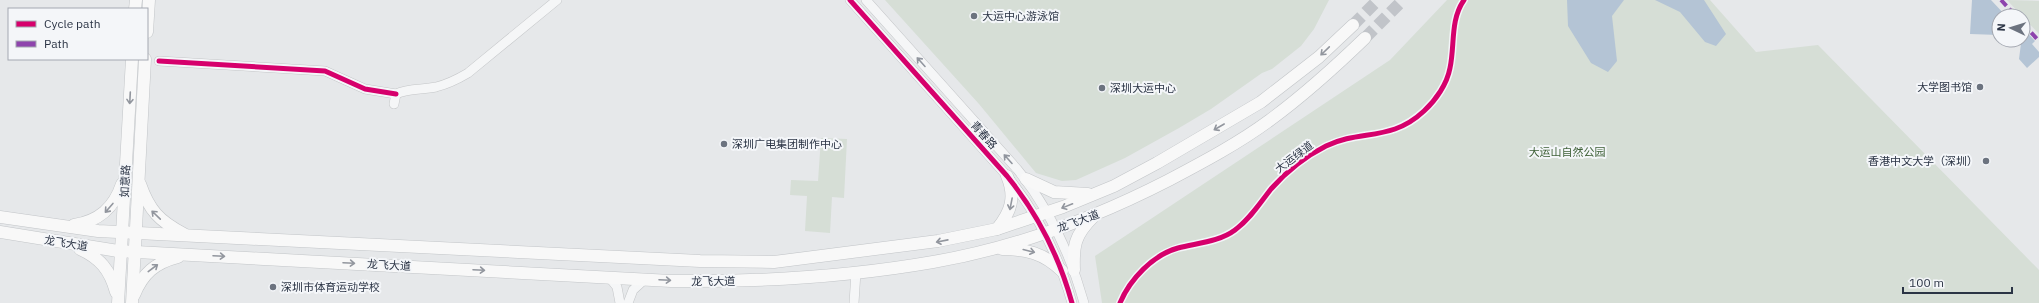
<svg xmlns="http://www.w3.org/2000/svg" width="2039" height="303" font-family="'IBM Plex Sans','Noto Sans SC',sans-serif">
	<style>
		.green { fill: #d6ded6 }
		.water { fill: #b4c4d5 }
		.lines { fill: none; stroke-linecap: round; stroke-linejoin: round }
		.major-tunnel { stroke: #c1c4c9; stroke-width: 12; stroke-dasharray: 12 6; stroke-linecap: butt }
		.minor-casing { stroke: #c4c6c8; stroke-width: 10 }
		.major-casing { stroke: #c2c5c8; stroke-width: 13 }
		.minor { stroke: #f5f6f7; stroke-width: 9 }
		.major { stroke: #f8f8f8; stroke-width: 12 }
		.quiet { stroke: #8e44ad; stroke-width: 4; stroke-dasharray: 8 4; stroke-linecap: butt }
		.cycleway-casing { stroke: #f4f6f9; stroke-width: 8 }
		.cycleway { stroke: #d6006c; stroke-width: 5 }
		.oneway { stroke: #92969e }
		.oneway2 { stroke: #90959e }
		.poi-dot { fill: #6c737f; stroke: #f4f6f9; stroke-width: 1.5 }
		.labels { text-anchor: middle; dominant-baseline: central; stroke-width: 4; stroke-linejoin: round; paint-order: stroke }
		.poi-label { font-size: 11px; fill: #2b3445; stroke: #f4f6f9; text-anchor: start }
		.street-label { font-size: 11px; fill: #2b3445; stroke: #f4f6f9 }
		.park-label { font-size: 11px; fill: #3f6138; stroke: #f4f6f9 }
	</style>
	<rect width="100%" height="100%" fill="#e6e8ea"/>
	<g class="green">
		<path d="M885,0H1329L1314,29L1301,46L1272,69L1262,73L1211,109L1179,128L1125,158L1076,180L1062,181L1036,173L979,104Z"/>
		<path d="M1447,0H1710L1756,52L1818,45L2039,270V303H1102L1095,256L1390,60Z"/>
		<path d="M2007,0L2039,1V34Z"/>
		<path d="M821,138L847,139L844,198L832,197L830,233L805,231L807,196L790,195L791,180L818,181Z"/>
	</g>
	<g class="water">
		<path d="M1567,0H1624L1612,16L1617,61L1608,72L1591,63L1568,26Z"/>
		<path d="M1655,0H1704L1726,34L1716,46L1705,42L1680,12Z"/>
		<path d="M1972,0H1991L2006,16H1999V35L1970,34Z"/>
		<path d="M2023,28L2035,41L2032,44L2039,52V57L2027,68L2019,59Z"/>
	</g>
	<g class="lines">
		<g class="major-tunnel">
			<path d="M1353,25L1378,0"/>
			<path d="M1365,38L1403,0"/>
		</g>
		<g class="minor-casing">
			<g id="minor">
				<path d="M850,0L1007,176C1037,213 1059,256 1072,303"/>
				<path d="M866,0L1017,169C1050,209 1070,253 1084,303"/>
				<path d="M159,61L325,71L365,89L396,94"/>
				<path d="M394,104L396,94C409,88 422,90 436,87C448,84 458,79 468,73L557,0"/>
				<path d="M609,277L617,287L620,303"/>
				<path d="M628,303L633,290L645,279"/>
				<path d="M854,303L856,272"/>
			</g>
		</g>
		<g class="major-casing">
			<g id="major">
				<path d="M135,9L136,0"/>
				<path d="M147,32L149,0"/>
				<path d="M1026,179L1054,192L1088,194"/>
				<path d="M140,184C149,210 159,221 184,234"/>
				<path d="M0,217L98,231L700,261L774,262L938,241L997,229L1063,207L1114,186L1157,163L1261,102L1319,57L1353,25"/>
				<path d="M74,225C99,221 114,208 122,184"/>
				<path d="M997,229C1011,212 1016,197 1007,176"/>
				<path d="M0,232L118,251L671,281C758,282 847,277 933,262C1015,248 1095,218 1169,180C1203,162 1239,143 1270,120C1304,95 1335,67 1365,38"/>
				<path d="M80,249C100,258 110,270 116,292"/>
				<path d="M1002,249C1026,249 1044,253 1062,271"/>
				<path d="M1074,270C1073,245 1075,235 1093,217"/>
				<path d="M134,295C143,273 155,263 178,257"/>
				<path d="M118,303L132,59"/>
				<path d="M132,303L145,59"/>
			</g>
		</g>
		<use href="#minor" class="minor"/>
		<use href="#major" class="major"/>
		<g class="quiet">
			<path d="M2001,0L2016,16"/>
			<path d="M2023,24L2039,41"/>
		</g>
		<g class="cycleway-casing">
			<g id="cycleway">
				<path d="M850,0L1007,176C1037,213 1059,256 1072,303"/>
				<path d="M159,61L325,71L365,89L396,94"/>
				<path d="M1120,303C1130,279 1153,255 1178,248C1197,243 1219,242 1235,230C1250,219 1260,203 1271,189C1286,172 1306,156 1326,146C1361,129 1391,142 1424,111C1436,100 1447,84 1450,68C1455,45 1450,20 1464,0"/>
			</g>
		</g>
		<use href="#cycleway" class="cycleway"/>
	</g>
	<defs><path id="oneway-shaft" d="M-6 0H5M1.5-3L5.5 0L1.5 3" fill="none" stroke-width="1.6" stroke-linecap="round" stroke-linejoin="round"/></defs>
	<g class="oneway">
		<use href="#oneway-shaft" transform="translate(1325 51) rotate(136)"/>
		<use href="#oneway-shaft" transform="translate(130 98) rotate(93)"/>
		<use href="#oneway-shaft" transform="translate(1219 127) rotate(150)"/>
		<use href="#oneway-shaft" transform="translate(1011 204) rotate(101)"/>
		<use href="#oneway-shaft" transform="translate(1067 206) rotate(158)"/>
		<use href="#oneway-shaft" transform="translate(109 208) rotate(131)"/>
		<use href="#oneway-shaft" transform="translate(156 215) rotate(-136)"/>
		<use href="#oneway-shaft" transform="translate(942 241) rotate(169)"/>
		<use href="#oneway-shaft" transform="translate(1029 251) rotate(14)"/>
		<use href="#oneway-shaft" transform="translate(219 256) rotate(3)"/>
		<use href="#oneway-shaft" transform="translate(349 263) rotate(3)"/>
		<use href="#oneway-shaft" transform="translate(153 268) rotate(-37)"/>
		<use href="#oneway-shaft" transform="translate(479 270) rotate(3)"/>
		<use href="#oneway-shaft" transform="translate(665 280) rotate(3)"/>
	</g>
	<g class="oneway2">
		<use href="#oneway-shaft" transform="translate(921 62) rotate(-132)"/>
		<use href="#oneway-shaft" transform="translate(1008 159) rotate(-132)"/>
	</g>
	<g class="poi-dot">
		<circle cx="974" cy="16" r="4"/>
		<circle cx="1980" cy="87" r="4"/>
		<circle cx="1102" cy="88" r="4"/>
		<circle cx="724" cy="144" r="4"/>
		<circle cx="1986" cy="161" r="4"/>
		<circle cx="273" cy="287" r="4"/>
	</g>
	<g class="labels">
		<g class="poi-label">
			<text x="982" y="16">大运中心游泳馆</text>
			<text x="1972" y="87" text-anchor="end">大学图书馆</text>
			<text x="1110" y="88">深圳大运中心</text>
			<text x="732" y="144">深圳广电集团制作中心</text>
			<text x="1978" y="161" text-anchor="end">香港中文大学（深圳）</text>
			<text x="281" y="287">深圳市体育运动学校</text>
		</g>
		<g class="street-label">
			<text transform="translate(984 135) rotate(48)">青春路</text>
			<text transform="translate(1294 157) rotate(-37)">大运绿道</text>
			<text transform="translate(125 181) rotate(-87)">如意路</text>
			<text transform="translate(1078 221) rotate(-20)">龙飞大道</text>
			<text transform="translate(66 243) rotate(9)">龙飞大道</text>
			<text transform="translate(389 265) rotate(3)">龙飞大道</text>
			<text x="713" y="281">龙飞大道</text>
		</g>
		<g class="park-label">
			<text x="1567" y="152">大运山自然公园</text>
		</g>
	</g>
	<rect x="8" y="8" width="140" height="52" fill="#f4f6f9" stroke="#a4a8b1"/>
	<rect x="16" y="21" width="20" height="6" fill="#d6006c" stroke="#a4a8b1"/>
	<text x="44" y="28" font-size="12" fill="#2b3445">Cycle path</text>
	<rect x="16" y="41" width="20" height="6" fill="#8e44ad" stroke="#a4a8b1"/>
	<text x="44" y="48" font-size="12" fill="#2b3445">Path</text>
	<g transform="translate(2011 28) rotate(274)"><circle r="19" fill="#f4f6f9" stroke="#a4a8b1"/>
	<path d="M0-3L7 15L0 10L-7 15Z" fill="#6c737f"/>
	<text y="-6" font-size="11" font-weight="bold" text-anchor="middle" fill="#2b3445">N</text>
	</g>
	<path d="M1903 287v6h109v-6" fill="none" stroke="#2b3445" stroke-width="2"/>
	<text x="1909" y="287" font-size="12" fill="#2b3445" stroke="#f4f6f9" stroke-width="3" paint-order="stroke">100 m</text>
</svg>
